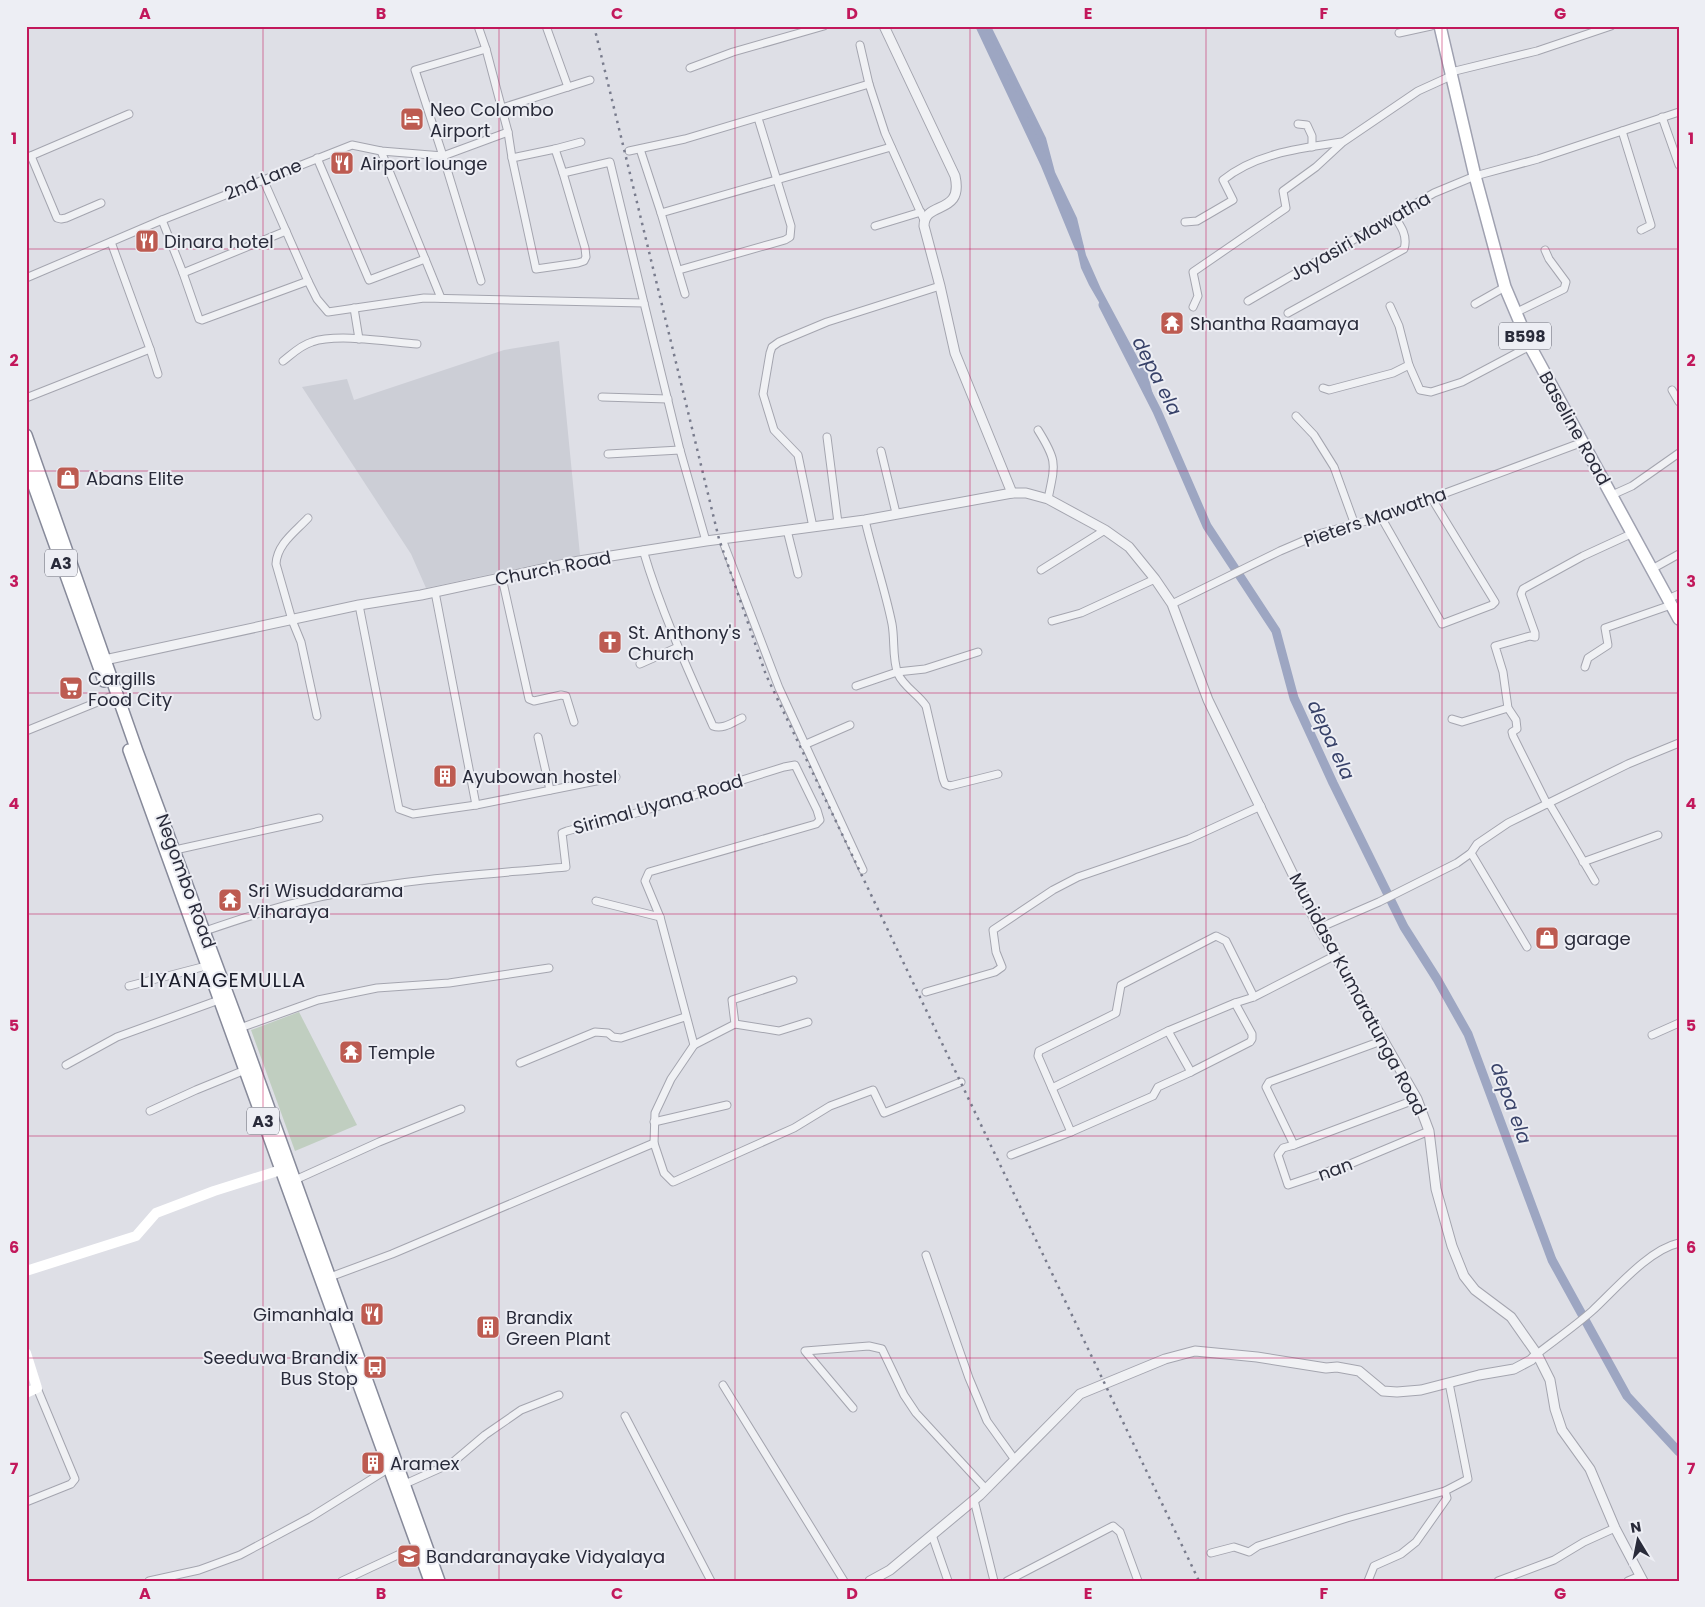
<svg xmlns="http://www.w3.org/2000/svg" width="1705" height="1607" font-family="Poppins,sans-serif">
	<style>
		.built { fill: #ccced6 }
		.green { fill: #c0cec0 }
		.water { fill: #9da6c2 }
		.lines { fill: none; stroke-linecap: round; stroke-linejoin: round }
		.canal { stroke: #9da6c2; stroke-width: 9 }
		.minor-casing { stroke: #a4a5af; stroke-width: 9 }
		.tertiary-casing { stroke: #a4a5af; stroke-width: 11 }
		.primary-casing { stroke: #9fa1b0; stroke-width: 14 }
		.trunk-casing { stroke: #878a9a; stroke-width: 14 }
		.minor { stroke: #f0f1f4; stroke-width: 7 }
		.tertiary { stroke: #f0f1f4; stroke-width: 9 }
		.secondary { stroke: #fff; stroke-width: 10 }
		.primary { stroke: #fff; stroke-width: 11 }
		.trunk { stroke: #fff; stroke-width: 11 }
		.rail { stroke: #797c8d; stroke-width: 2.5; stroke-dasharray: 2.5 5; stroke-linecap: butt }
		.grid { fill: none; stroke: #c2185b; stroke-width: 1; stroke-opacity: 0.55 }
		.labels { text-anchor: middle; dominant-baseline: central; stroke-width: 4; stroke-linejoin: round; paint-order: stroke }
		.shield { fill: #edeef4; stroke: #646672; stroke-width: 1 }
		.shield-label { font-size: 16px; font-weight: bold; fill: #292b3a }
		.poi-label { font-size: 18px; fill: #292b3a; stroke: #edeef4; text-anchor: start }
		.street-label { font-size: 18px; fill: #292b3a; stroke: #edeef4 }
		.water-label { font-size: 19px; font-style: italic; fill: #384269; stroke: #edeef4 }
		.quarter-label { font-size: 20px; letter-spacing: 1px; fill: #1b1d2b; stroke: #edeef4 }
		.neatline { fill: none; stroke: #c2185b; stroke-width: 2 }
		.grid-label { font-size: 16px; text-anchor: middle; font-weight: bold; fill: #c2185b }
	</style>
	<rect width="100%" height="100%" fill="#dedfe6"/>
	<path class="built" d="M559,341L580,555L426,588L411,554L302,387L347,379L354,400L504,350Z"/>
	<path class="green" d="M299,1012L357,1125L295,1151L251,1030Z"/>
	<path class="water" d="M980,26H991L1046,138L1055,172L1077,218L1086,255L1101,289L1139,360L1147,371L1157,411L1140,373L1089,285L1081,268L1070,220L1045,164Z"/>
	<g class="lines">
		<g class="canal">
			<path d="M980,26L1045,164L1079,247"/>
			<path d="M1103,305L1157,411L1207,526L1276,631L1294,698L1333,783L1404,927L1437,979L1468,1034L1552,1260L1627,1396L1679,1452"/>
		</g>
		<g class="minor-casing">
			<g id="minor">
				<path d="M478,26L486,49L508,132L512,158L536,269L578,263L584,261L586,257L585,248L563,173"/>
				<path d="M546,26L568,87"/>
				<path d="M1399,33L1431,26"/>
				<path d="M860,45L869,84L885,133L924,220"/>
				<path d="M690,68L733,52L824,26"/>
				<path d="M1451,72L1537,51L1611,26"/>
				<path d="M502,108L590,80"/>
				<path d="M1662,117L1679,165"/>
				<path d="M1298,124L1307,125L1312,136V147"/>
				<path d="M1622,131L1651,225L1641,230"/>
				<path d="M555,149L581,142"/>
				<path d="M640,149L661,213L685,294"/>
				<path d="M381,151L441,298"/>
				<path d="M629,151L685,139L869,84"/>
				<path d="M31,156L57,218L61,219L66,218L101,203"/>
				<path d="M26,158L129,114"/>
				<path d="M317,158L369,280L425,259"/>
				<path d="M512,158L555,149L563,173L610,162L644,303"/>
				<path d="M661,213L891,147"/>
				<path d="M162,220L183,273L199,319L202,320L308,281L263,179"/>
				<path d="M1185,222L1197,221L1233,200L1223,180C1256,153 1302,148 1342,142"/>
				<path d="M875,226L921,212"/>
				<path d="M679,270L785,240L790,237L791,226L758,118"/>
				<path d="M183,273L286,231"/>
				<path d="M26,278L162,220L352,145L381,151L443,156L508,132"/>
				<path d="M308,281L317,299L328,312L424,298L644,303L680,450L706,541"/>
				<path d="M481,281L443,156L415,70L486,49"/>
				<path d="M1248,301L1434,193L1475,176L1538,159L1679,112"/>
				<path d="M1475,304L1505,287"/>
				<path d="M1390,306L1399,326L1409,365L1420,390L1431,392L1462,382L1530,346"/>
				<path d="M1193,307L1198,296L1193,272L1286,208L1283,191L1316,167L1343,142L1418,91L1451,76"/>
				<path d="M354,308L359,339"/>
				<path d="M1288,313L1404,249C1408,236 1401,226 1394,216"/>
				<path d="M1515,313L1564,289L1566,282L1549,259L1545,250"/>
				<path d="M150,349L158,374"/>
				<path d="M283,361C292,354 301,345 312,342C337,333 390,342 417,344"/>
				<path d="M1323,388L1329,390L1393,373L1409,365"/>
				<path d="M1672,390L1679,402"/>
				<path d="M602,397L668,399"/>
				<path d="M26,398L150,349L111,242"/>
				<path d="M1296,416L1314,435L1334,467L1355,525"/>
				<path d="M1038,430C1058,462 1055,464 1048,499"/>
				<path d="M827,437L838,523"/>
				<path d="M881,451L896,513"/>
				<path d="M608,454L680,450"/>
				<path d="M1612,495L1632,486L1679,453"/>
				<path d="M1381,517L1442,624L1492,605L1495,602L1432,499"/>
				<path d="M308,518C295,532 277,544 276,564L292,620L301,642L317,716"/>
				<path d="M865,520C873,555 885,589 892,624C895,640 892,659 898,674C904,687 918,694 926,706L943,779L945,784L950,786L998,774"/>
				<path d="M813,527L798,455L774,430L763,394L770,353L772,347L779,342L827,322L940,286"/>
				<path d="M787,530L798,574"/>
				<path d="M722,539L779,688L863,870"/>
				<path d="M643,550C661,611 687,668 713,726C723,730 733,722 742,718"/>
				<path d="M1652,569L1679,554"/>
				<path d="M1041,570L1105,530"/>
				<path d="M502,578L529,699L534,701L561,695L566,696L574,722"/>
				<path d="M435,592L476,805"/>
				<path d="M1668,599L1679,594"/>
				<path d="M1172,604L1280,551L1322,533L1381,517L1583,442"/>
				<path d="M359,605L399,809L413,814L476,805L616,777"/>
				<path d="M1052,621L1081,613L1155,579"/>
				<path d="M640,664L678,647"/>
				<path d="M1585,667L1588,658L1608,645L1605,628L1671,605"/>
				<path d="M856,686L897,672L925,669L978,652"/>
				<path d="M1452,719L1462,722L1508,708"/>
				<path d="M26,731L110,697"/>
				<path d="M538,737L550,790"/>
				<path d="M804,745L850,725"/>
				<path d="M1549,803L1595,881"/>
				<path d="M1547,804L1513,736L1512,732L1517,729L1516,720L1508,708L1503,672L1495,646L1530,636L1535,637V633L1521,594L1523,589L1583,556L1633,533"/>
				<path d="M175,850L319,818"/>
				<path d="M1471,853L1527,947"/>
				<path d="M1583,862L1658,835"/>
				<path d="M596,901L660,917"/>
				<path d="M1319,928L1379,902L1457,863L1471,853L1477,844L1508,823L1628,764L1679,743"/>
				<path d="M205,931C249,916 294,901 340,893C414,878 491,874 566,867L562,833L567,831L640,812L784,767L795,765L817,810L820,820L816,824L649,872L645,881L660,917L694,1045L671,1079L655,1113L654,1143L664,1173L673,1182L794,1128L830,1106L873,1090L884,1113L961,1082"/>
				<path d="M129,986L206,966"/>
				<path d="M926,992L995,972L1002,967L996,952L993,930L1053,890L1078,877L1189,839L1261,806"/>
				<path d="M1254,997L1226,941L1216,936L1121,985L1116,1013L1039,1051L1038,1056L1071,1132L1153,1096L1158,1087L1191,1072L1168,1031L1235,1003L1254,997L1334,956"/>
				<path d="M735,1024L779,1031L808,1022"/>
				<path d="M240,1028L318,1000L377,988L449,983L549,968"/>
				<path d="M1652,1035L1679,1023"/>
				<path d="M1384,1040L1269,1082L1266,1087L1294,1145L1417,1099"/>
				<path d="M694,1045L735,1024L732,1000L793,980"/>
				<path d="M520,1063L595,1032L608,1033L613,1037L621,1038L685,1017"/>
				<path d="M66,1065L117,1037L219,1000"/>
				<path d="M1191,1072L1250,1042L1252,1039V1034L1235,1003"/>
				<path d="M1052,1088L1168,1031"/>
				<path d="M150,1111L196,1090L245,1070"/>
				<path d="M654,1122L727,1105"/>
				<path d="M1294,1145L1283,1148L1278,1155L1288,1185L1350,1164L1429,1131"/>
				<path d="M1011,1155L1071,1132"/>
				<path d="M295,1180L379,1142L461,1109"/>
				<path d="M926,1255L969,1378L987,1421L1015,1460"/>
				<path d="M330,1277L392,1254L654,1143"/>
				<path d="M1537,1354C1555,1340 1575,1326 1592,1311C1615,1290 1648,1250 1679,1243"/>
				<path d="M723,1385L844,1581"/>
				<path d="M853,1408L805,1351L869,1346L882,1349L904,1395L916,1413L986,1489"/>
				<path d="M625,1416L711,1581"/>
				<path d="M405,1484L452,1463L485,1435L521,1410L559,1395"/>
				<path d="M974,1500L994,1581"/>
				<path d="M26,1502L71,1484L75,1479L37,1388"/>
				<path d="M932,1535L948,1581"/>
				<path d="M1211,1553L1234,1547L1249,1552L1258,1546L1347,1518L1445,1491"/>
				<path d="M149,1581L199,1570L240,1555L311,1517L391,1467"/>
				<path d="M342,1581L417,1546"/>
				<path d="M1007,1581L1113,1526L1120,1532L1138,1581"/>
				<path d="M1368,1581L1374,1566L1401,1554L1416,1542L1447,1498L1445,1491L1468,1479L1449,1383"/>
				<path d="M1498,1581L1554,1560L1584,1542L1615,1528"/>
				<path d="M1628,1581L1640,1576"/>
			</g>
		</g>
		<g class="tertiary-casing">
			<g id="tertiary">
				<path d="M884,26L955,176C964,216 924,200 924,226L940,286L955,353L1012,493"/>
				<path d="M100,661L359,605L421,595L579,561L706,541L865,520L1012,493H1026L1048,499L1105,530L1129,547L1155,579L1172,604L1208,700L1319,928L1417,1099L1429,1131L1436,1189L1452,1246L1464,1276L1475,1290L1511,1317L1537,1354L1550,1380L1555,1409L1562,1430L1590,1469L1615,1528L1643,1581"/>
				<path d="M870,1581L890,1570L980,1495L1080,1394L1165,1359L1195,1351L1257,1357L1326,1368L1337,1367L1359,1371L1383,1391L1397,1392L1421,1390L1479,1375L1514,1369L1531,1360L1537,1354"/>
			</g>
		</g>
		<g class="primary-casing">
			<path id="primary" d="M1440,26L1475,176L1505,287L1530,346L1679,619"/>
		</g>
		<g class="trunk-casing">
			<g id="trunk">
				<path d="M26,435L137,751L240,1028L439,1581"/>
				<path d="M26,464L104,681"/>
				<path d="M129,750L430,1581"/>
			</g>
		</g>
		<use href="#minor" class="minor"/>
		<use href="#tertiary" class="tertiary"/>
		<g class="secondary">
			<path d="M26,1271L136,1236L156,1213L214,1191L287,1168"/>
			<path d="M26,1353L37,1388L26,1393"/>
		</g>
		<use href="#primary" class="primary"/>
		<use href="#trunk" class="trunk"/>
		<path class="rail" d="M594,26L719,539L766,675L1199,1581"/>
	</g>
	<path class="grid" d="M263,26V1581M499,26V1581M735,26V1581M970,26V1581M1206,26V1581M1442,26V1581M26,249H1679M26,471H1679M26,693H1679M26,914H1679M26,1136H1679M26,1358H1679"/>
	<defs>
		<g id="hotel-square" transform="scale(1.25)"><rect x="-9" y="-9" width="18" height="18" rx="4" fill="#bd5b51" stroke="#edeef4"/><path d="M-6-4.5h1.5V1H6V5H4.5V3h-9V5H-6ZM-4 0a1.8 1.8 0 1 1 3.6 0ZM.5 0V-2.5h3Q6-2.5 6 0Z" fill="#fff"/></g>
		<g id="restaurant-square" transform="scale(1.25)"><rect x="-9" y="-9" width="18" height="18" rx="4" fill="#bd5b51" stroke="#edeef4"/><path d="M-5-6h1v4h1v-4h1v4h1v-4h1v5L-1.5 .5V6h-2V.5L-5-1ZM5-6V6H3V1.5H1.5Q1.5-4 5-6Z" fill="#fff"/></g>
		<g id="temple-square" transform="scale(1.25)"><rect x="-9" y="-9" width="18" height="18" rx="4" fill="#bd5b51" stroke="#edeef4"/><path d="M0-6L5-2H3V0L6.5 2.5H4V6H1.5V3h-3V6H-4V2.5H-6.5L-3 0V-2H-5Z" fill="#fff"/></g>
		<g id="shop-square" transform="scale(1.25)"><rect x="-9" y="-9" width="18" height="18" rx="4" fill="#bd5b51" stroke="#edeef4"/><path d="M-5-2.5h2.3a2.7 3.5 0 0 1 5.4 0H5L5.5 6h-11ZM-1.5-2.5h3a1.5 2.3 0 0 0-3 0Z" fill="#fff"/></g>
		<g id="church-square" transform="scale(1.25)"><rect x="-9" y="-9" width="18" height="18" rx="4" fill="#bd5b51" stroke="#edeef4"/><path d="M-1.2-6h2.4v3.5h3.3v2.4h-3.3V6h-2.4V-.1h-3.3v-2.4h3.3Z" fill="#fff"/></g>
		<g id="supermarket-square" transform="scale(1.25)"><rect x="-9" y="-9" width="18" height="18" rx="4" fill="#bd5b51" stroke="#edeef4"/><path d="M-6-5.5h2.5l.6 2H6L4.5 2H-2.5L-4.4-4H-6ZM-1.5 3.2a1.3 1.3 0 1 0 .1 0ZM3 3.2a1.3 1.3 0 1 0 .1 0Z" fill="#fff"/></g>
		<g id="building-square" transform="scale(1.25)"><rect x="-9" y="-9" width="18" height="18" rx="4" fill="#bd5b51" stroke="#edeef4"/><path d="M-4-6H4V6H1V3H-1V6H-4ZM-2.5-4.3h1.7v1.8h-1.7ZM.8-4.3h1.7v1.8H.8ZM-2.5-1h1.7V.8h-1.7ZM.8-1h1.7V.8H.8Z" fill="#fff"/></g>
		<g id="bus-square" transform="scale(1.25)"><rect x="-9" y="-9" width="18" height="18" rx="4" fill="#bd5b51" stroke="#edeef4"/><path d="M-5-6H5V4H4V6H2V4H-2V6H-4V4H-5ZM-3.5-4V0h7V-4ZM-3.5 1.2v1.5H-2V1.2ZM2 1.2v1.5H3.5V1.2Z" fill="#fff"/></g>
		<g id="school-square" transform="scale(1.25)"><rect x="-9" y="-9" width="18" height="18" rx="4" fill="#bd5b51" stroke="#edeef4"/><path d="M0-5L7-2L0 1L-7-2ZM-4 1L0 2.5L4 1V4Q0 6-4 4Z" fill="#fff"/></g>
	</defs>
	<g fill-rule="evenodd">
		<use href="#hotel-square" x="412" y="119"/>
		<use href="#restaurant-square" x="342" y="163"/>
		<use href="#restaurant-square" x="147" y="241"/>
		<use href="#temple-square" x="1172" y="323"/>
		<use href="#shop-square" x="68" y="478"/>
		<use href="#church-square" x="610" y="642"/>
		<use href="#supermarket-square" x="71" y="688"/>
		<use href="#building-square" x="445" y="776"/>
		<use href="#temple-square" x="230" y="900"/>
		<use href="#shop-square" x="1547" y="938"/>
		<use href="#temple-square" x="351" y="1052"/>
		<use href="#restaurant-square" x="372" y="1314"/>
		<use href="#building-square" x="488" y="1327"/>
		<use href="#bus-square" x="375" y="1367"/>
		<use href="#building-square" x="373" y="1463"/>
		<use href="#school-square" x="409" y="1556"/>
	</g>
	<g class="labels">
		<g class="shield">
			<rect x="1499" y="322.5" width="52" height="27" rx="4"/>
			<rect x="45" y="549.5" width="32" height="27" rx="4"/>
			<rect x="247" y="1107.5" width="32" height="27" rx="4"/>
		</g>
		<g class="shield-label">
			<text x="1525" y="336">B598</text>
			<text x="61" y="563">A3</text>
			<text x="263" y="1121">A3</text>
		</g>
		<g class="poi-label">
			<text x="430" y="109">Neo Colombo<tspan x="430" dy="21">Airport</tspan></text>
			<text x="360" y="163">Airport lounge</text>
			<text x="164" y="241">Dinara hotel</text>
			<text x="1190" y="323">Shantha Raamaya</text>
			<text x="86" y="478">Abans Elite</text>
			<text x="628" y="632">St. Anthony's<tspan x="628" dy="21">Church</tspan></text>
			<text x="88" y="678">Cargills<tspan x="88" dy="21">Food City</tspan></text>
			<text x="462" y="776">Ayubowan hostel</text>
			<text x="248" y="890">Sri Wisuddarama<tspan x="248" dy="21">Viharaya</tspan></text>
			<text x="1564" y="938">garage</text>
			<text x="368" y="1052">Temple</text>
			<text x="354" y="1314" text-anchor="end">Gimanhala</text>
			<text x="506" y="1317">Brandix<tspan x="506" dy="21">Green Plant</tspan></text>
			<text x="358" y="1357" text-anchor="end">Seeduwa Brandix<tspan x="358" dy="21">Bus Stop</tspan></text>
			<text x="390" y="1463">Aramex</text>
			<text x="426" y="1556">Bandaranayake Vidyalaya</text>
		</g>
		<g class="street-label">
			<text transform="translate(263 179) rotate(-22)">2nd Lane</text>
			<text transform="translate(1360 236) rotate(-30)">Jayasiri Mawatha</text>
			<text transform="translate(1575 428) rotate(61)">Baseline Road</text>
			<text transform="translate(1375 517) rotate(-19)">Pieters Mawatha</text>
			<text transform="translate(553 568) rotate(-11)">Church Road</text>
			<text transform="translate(658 804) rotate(-16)">Sirimal Uyana Road</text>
			<text transform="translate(186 881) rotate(70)">Negombo Road</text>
			<text transform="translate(1358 994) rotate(62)">Munidasa Kumaratunga Road</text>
			<text transform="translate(1335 1169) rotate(-20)">nan</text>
		</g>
		<g class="water-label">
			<text transform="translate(1157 376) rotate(63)">depa ela</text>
			<text transform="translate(1331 740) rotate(65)">depa ela</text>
			<text transform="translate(1511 1103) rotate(70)">depa ela</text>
		</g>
		<g class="quarter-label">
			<text x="223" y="980">LIYANAGEMULLA</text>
		</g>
	</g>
	<rect width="1705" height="1607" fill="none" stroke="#edeef4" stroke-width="55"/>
	<g transform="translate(1638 1540) rotate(350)" stroke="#edeef4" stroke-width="4" paint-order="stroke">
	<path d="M0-4L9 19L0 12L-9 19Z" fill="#292b3a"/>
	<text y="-8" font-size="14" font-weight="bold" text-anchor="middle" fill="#292b3a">N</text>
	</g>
	<rect x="28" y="28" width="1650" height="1552" class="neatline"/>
	<g class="grid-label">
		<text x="145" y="19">A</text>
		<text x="381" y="19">B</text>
		<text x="617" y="19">C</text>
		<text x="852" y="19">D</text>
		<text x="1088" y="19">E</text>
		<text x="1324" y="19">F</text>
		<text x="1560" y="19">G</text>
		<text x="14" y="144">1</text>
		<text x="1691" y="144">1</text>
		<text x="14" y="366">2</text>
		<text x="1691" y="366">2</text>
		<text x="14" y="587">3</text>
		<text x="1691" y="587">3</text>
		<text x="14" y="809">4</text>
		<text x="1691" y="809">4</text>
		<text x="14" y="1031">5</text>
		<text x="1691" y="1031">5</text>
		<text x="14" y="1253">6</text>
		<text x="1691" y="1253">6</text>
		<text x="14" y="1474">7</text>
		<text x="1691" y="1474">7</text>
		<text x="145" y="1599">A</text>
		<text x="381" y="1599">B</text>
		<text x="617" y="1599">C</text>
		<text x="852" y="1599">D</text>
		<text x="1088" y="1599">E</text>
		<text x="1324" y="1599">F</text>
		<text x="1560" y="1599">G</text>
	</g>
</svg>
